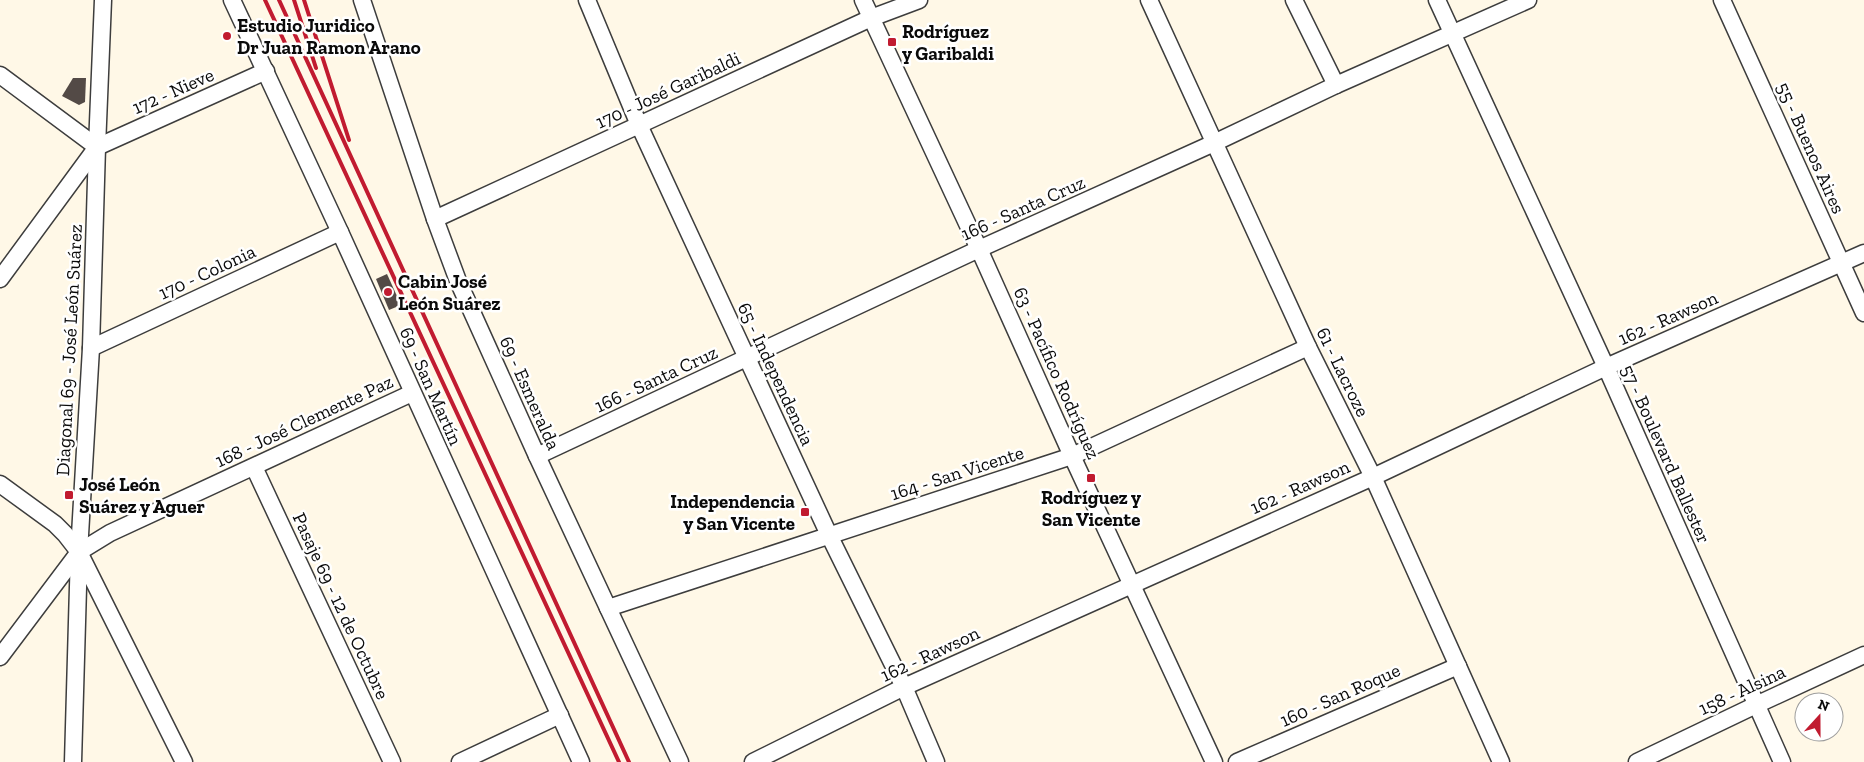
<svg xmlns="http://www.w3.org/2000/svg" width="1864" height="762" font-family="'Zilla Slab',serif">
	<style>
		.building { fill: #534a46 }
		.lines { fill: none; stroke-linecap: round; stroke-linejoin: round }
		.minor-casing { stroke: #3d3d3d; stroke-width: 19 }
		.minor { stroke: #fff; stroke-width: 16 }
		.rail { stroke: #c11b30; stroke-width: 4 }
		.poi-dot { fill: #c11b30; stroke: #fff; stroke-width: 2 }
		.labels { text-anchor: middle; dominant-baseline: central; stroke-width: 5; stroke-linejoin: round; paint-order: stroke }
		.poi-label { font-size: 19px; font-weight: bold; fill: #0a0a0a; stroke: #fff; text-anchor: start }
		.street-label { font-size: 19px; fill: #0a0a0a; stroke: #fff }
	</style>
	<rect width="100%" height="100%" fill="#fff8e7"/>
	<g class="building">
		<path d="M73,78H86L85,102L79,105L62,96Z"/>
		<path d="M387,274L401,305L389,310L376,279Z"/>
	</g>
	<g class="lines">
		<g class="minor-casing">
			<g id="minor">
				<path d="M232,0L340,232L581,762"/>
				<path d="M362,0L435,219L458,281L537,456L680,762"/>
				<path d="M587,0L639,125L829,535L904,687L936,762"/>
				<path d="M863,0L979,249L1072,456L1214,762"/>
				<path d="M1149,0L1308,347L1373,477L1501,762"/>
				<path d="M1294,0L1336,85"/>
				<path d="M1437,0L1606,367L1782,762"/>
				<path d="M1722,0L1864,313"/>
				<path d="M0,75L97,147"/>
				<path d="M435,219L871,18L919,0"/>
				<path d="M0,279L97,147L266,71"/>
				<path d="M91,348L340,232"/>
				<path d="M537,456L979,249L1214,143L1336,85L1528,0"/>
				<path d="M254,467L392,762"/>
				<path d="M0,484L55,524L65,534L79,552L184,762"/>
				<path d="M608,608L1072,456L1308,347"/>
				<path d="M0,657L79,552L110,533L412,393"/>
				<path d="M73,762L79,552L91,348L97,147L103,0"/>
				<path d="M460,762L560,715"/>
				<path d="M753,762L904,687L1373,477L1606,367L1864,253"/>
				<path d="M1237,762L1458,666"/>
				<path d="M1637,762L1756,705L1864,655"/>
			</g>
		</g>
		<use href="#minor" class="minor"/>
		<g class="rail">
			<path d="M265,0L619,762"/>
			<path d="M279,0L629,762"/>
			<path d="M294,0L316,68"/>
			<path d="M304,0L349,140"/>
		</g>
	</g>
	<g class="poi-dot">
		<circle cx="227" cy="36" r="5"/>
		<rect x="887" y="37" width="10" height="10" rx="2.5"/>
		<circle cx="388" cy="292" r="5"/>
		<rect x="1086" y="473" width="10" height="10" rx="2.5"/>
		<rect x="64" y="490" width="10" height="10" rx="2.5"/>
		<rect x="800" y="507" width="10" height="10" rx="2.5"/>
	</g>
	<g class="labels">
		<g class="poi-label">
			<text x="237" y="25">Estudio Juridico<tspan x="237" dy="22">Dr Juan Ramon Arano</tspan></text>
			<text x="902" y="31">Rodríguez<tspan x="902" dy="22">y Garibaldi</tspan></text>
			<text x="398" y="281">Cabin José<tspan x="398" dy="22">León Suárez</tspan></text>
			<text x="79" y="484">José León<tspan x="79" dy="22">Suárez y Aguer</tspan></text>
			<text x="1091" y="497" text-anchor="middle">Rodríguez y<tspan x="1091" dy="22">San Vicente</tspan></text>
			<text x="795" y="501" text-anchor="end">Independencia<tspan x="795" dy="22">y San Vicente</tspan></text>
		</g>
		<g class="street-label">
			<text transform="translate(668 90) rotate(-25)">170 - José Garibaldi</text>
			<text transform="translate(173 91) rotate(-24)">172 - Nieve</text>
			<text transform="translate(1811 148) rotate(66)">55 - Buenos Aires</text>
			<text transform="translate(1023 208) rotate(-24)">166 - Santa Cruz</text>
			<text transform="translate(207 272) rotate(-25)">170 - Colonia</text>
			<text transform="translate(1668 318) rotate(-24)">162 - Rawson</text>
			<text transform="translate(69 350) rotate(-87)">Diagonal 69 - José León Suárez</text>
			<text transform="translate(1343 372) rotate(64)">61 - Lacroze</text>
			<text transform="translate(1057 373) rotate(66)">63 - Pacífico Rodríguez</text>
			<text transform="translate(776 374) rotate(65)">65 - Independencia</text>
			<text transform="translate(656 379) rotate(-25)">166 - Santa Cruz</text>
			<text transform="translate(431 386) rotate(66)">69 - San Martín</text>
			<text transform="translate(530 393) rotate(66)">69 - Esmeralda</text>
			<text transform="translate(304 421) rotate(-25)">168 - José Clemente Paz</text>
			<text transform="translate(1666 454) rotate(66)">57 - Boulevard Ballester</text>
			<text transform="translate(957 473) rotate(-18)">164 - San Vicente</text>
			<text transform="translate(1300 487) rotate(-24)">162 - Rawson</text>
			<text transform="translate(341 606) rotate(65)">Pasaje 69 - 12 de Octubre</text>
			<text transform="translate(930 654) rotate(-25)">162 - Rawson</text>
			<text transform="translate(1742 690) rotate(-25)">158 - Alsina</text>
			<text transform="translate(1340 695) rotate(-24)">160 - San Roque</text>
		</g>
	</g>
	<g transform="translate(1819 717) rotate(21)"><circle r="24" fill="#ffffff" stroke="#9d9d9d"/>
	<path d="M0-4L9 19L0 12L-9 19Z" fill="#c11b30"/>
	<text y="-8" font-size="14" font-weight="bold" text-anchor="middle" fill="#0a0a0a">N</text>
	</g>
</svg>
